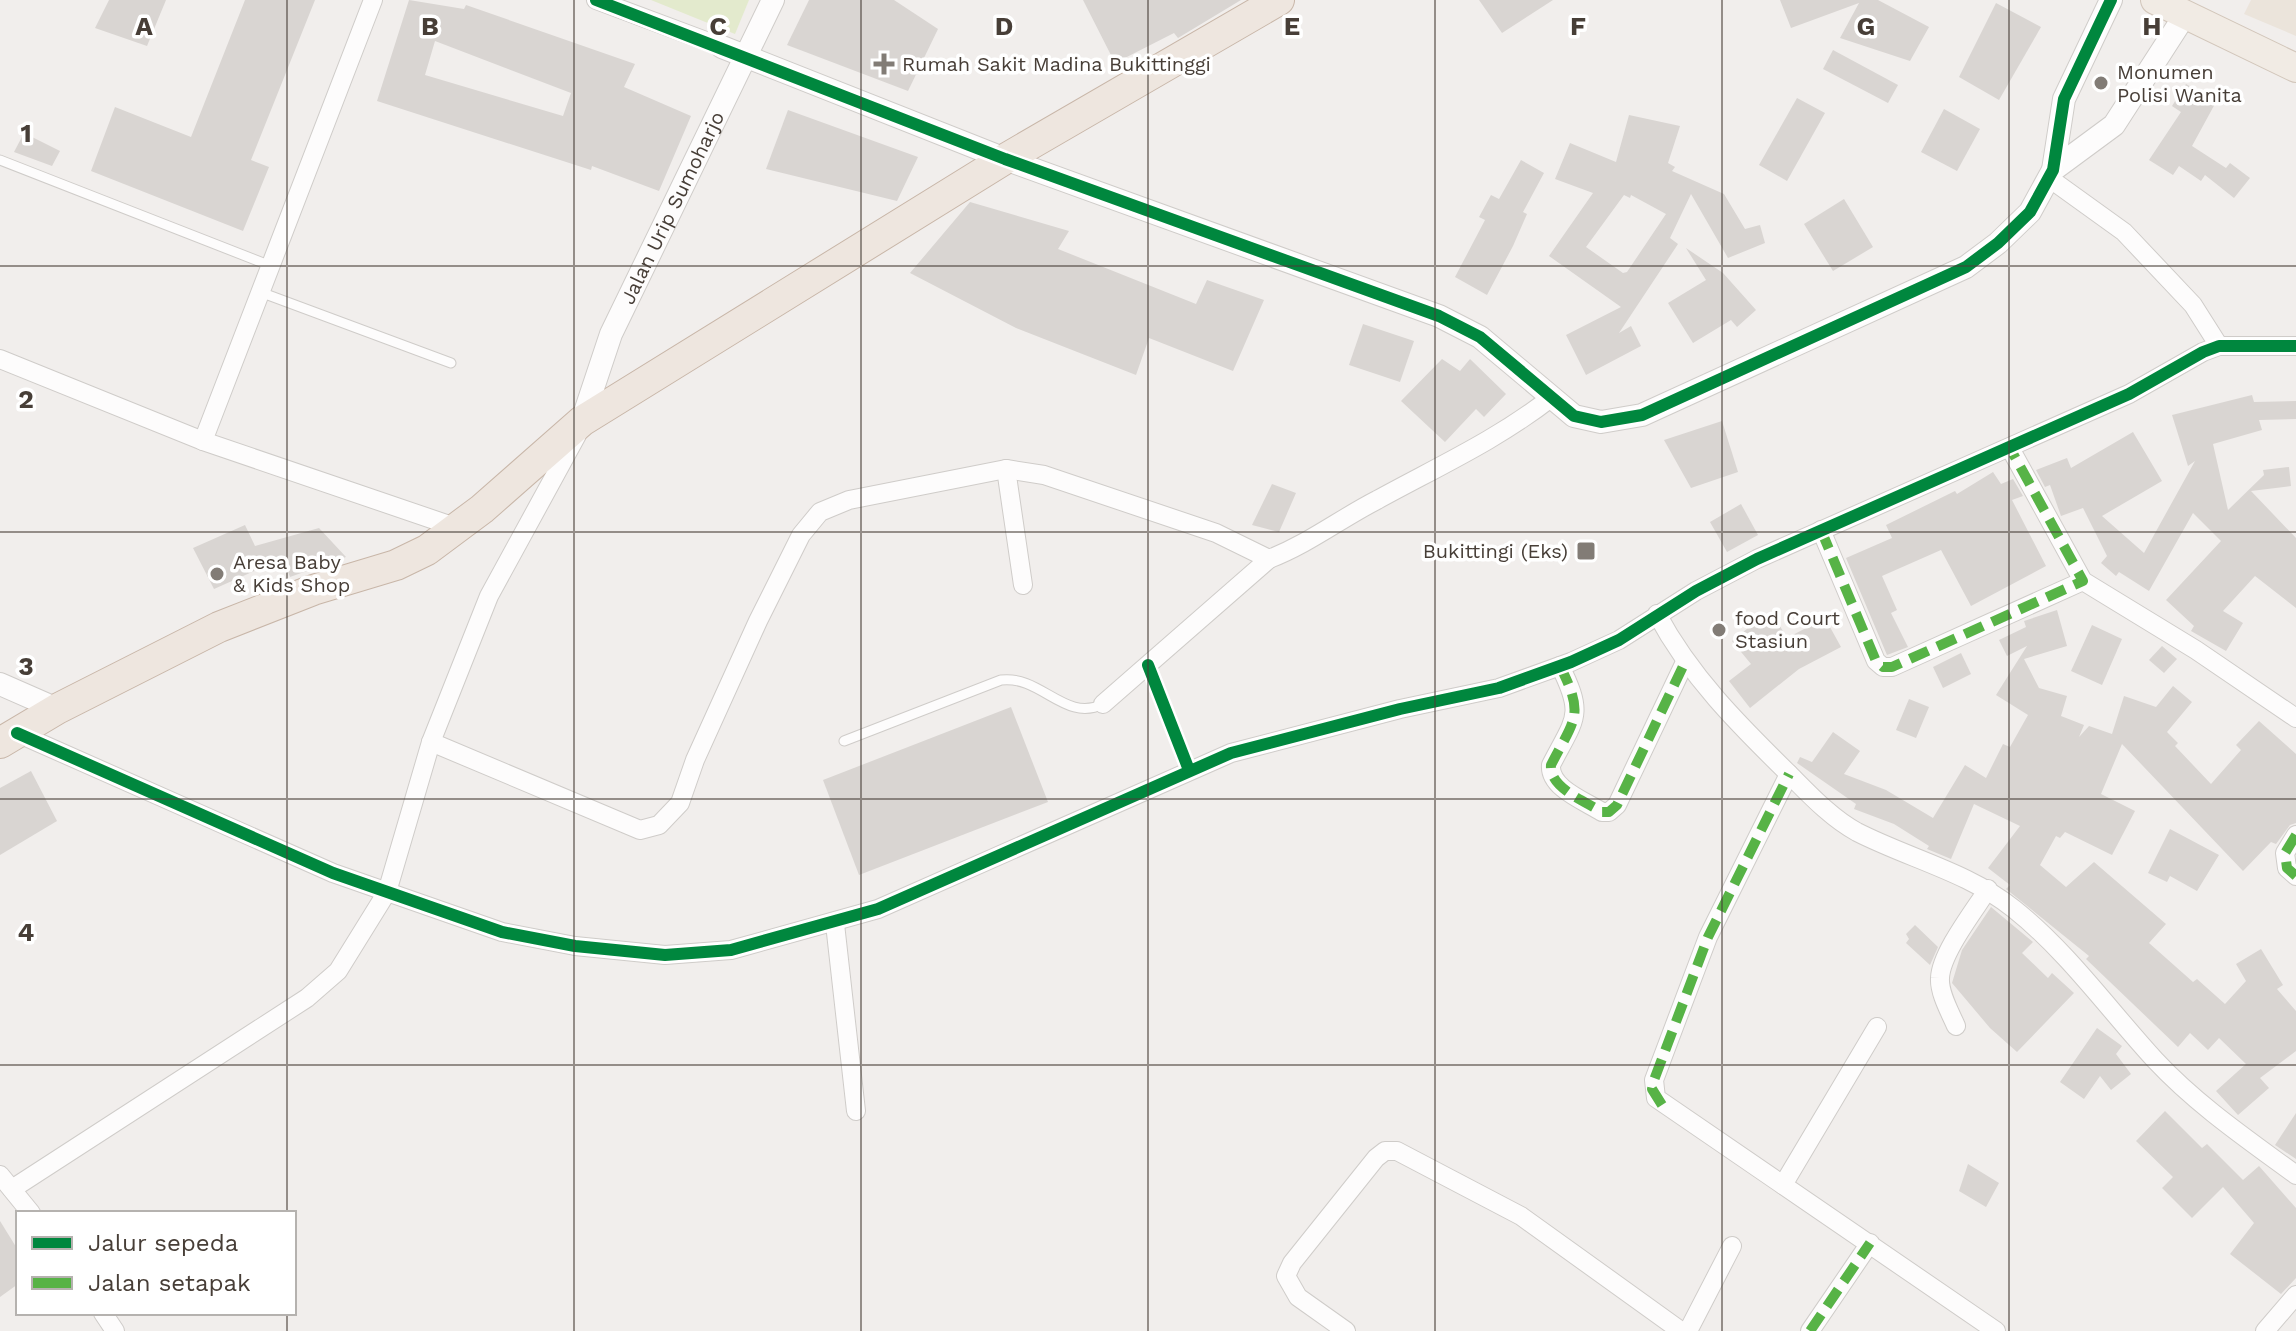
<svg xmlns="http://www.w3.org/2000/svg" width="2296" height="1331" font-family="'Work Sans',sans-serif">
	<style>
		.education { fill: #ebe4db }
		.green { fill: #e3eacd }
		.building { fill: #d9d5d2; fill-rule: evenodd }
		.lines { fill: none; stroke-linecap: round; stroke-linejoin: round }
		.service-casing { stroke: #cfccc9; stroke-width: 11 }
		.minor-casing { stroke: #cfccc9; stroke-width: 20 }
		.tertiary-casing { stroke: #cfccc9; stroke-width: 24 }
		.primary-casing { stroke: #d2c6ba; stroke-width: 30 }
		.trunk-casing { stroke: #c8b6a8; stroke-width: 32 }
		.service { stroke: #fdfcfc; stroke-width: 9 }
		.minor { stroke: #fdfcfc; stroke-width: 18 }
		.tertiary { stroke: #fdfcfc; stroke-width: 22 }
		.primary { stroke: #f1ebe4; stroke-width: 28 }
		.trunk { stroke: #eee6df; stroke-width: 30 }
		.quiet { stroke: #57b346; stroke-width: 10; stroke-dasharray: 20 10; stroke-linecap: butt }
		.cycleway-casing { stroke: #fff; stroke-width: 17 }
		.cycleway { stroke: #00873e; stroke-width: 12 }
		.grid { fill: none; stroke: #473e37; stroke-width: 2; stroke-opacity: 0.55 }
		.poi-dot { fill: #827c76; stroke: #fff; stroke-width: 3 }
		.labels { text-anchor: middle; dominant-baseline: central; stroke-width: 7; stroke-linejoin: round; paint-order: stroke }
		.poi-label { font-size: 20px; fill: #473e37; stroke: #fff; text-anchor: start }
		.street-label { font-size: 20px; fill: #473e37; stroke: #fff }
		.grid-label { font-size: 26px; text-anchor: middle; font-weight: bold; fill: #473e37; stroke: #fff; stroke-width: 7; stroke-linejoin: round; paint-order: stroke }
	</style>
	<rect width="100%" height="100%" fill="#f1eeec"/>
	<path class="education" d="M2251,0H2296V36L2244,14Z"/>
	<path class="green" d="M651,0H749L735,34Z"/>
	<g class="building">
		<path d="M109,0H166L147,46L95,28Z"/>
		<path d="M245,0H315L251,160L269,167L243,231L91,171L115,107L191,137Z"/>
		<path d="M409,0L464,9L466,5L635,64L624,87L691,116L659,191L592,166L591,170L377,101ZM435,41L571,93L563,116L425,75Z"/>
		<path d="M809,0H894L938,29L908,91L787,45Z"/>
		<path d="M1083,0H1241L1178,38L1174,33L1115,63Z"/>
		<path d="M1479,0H1553L1502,33Z"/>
		<path d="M1780,0H1878L1929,27L1910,61L1840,38L1859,3L1791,28Z"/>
		<path d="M1996,3L2041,27L1999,100L1959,77Z"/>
		<path d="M1833,50L1898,85L1888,103L1823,69Z"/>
		<path d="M2186,84L2216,102L2192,146L2226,168L2230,163L2250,178L2234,198L2205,175L2201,181L2179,166L2173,175L2149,160L2181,112L2172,106Z"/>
		<path d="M1797,98L1825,113L1787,181L1759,165Z"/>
		<path d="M1944,109L1980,129L1957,171L1921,152Z"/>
		<path d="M788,110L918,157L897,201L766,169Z"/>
		<path d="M1629,115L1680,126L1668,163L1675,167L1672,171L1724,194L1745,229L1760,225L1765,243L1728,258L1691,194L1670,238L1678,244L1619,333L1631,326L1641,346L1586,375L1566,335L1621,307L1549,256L1593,193L1555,179L1570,143L1616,162ZM1624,195L1630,198L1631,195L1666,214L1627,272L1623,273L1586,247Z"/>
		<path d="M24,133L60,151L52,166L14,152Z"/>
		<path d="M1521,160L1544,173L1523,212L1527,214L1513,246L1487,295L1455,277L1485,220L1479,217L1491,195L1499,199Z"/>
		<path d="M1844,199L1873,247L1833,271L1804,224Z"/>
		<path d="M970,202L1069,231L1058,249L1196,304L1207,280L1264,300L1233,371L1149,338L1136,375L1016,328L910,273Z"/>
		<path d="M1686,248L1723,273L1756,310L1737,327L1731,320L1693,343L1668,303L1706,280Z"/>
		<path d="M1363,324L1414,341L1400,382L1349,365Z"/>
		<path d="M1442,359L1460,371L1470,359L1506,394L1484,417L1476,409L1445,442L1401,401Z"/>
		<path d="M2252,395L2254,402L2296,401V419L2259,420L2262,430L2213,444L2228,510L2264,475L2263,470L2289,467L2291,486L2251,491L2296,538V608L2255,576L2223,611L2243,623L2226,651L2191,631L2194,626L2166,600L2221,541L2193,513L2149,591L2119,572L2116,576L2101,563L2107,556L2083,508L2061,516L2050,485L2045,487L2036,470L2067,458L2071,468L2133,432L2162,481L2102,516L2144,553L2195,461L2188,466L2172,415Z"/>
		<path d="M1722,421L1738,472L1691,488L1664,440Z"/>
		<path d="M1993,472L2001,484L2013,479L2023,496L2012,500L2046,566L1971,606L1941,550L1882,576L1897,610L1891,613L1908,647L1887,655L1846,558L1892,538L1886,525L1955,491L1957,494Z"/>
		<path d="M1272,484L1296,493L1279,532L1252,525Z"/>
		<path d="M1741,504L1758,535L1727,552L1710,522Z"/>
		<path d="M245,525L255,546L319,528L346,557L290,577L283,558L214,589L193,548Z"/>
		<path d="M2057,610L2067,646L2024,659L2039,688L2067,696L2061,716L2084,725L2079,737L2089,726L2112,734L2124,696L2156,707L2173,686L2192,702L2167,732L2178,743L2175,746L2211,784L2241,750L2236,745L2259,721L2296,754V823L2290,825L2276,844L2271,842L2243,871L2122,744L2101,794L2135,811L2112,855L2065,832L2060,838L2056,836L2040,865L2066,887L2094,862L2166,924L2149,943L2193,982L2197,979L2225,1004L2246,981L2236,964L2261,949L2283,985L2277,989L2296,1011V1051L2260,1078L2269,1088L2238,1115L2216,1091L2246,1064L2219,1038L2208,1050L2190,1033L2178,1047L2086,959L2089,956L2006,889L2010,885L1988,868L2020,826L1974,804L1951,859L1927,849L1929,846L1894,824L1854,809L1856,804L1797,763L1800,757L1812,762L1833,732L1860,751L1844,774L1886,790L1933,818L1965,765L1986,778L2003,744L2010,747L2028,715L1996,695L2027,646L2007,656L1999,640L2026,627L2024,621Z"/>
		<path d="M1774,616L1787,638L1825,618L1841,647L1799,669L1750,708L1729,681L1751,664L1732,641L1753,624L1756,628Z"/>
		<path d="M2092,625L2122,639L2102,685L2071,671Z"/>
		<path d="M2162,646L2177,659L2164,673L2149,660Z"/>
		<path d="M1961,653L1971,674L1943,688L1933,667Z"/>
		<path d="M1909,699L1929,707L1916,738L1896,730Z"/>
		<path d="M1011,707L1048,802L859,875L823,780Z"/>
		<path d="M31,771L57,821L0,855V788Z"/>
		<path d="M2170,829L2219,855L2197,891L2170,876L2167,882L2148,873Z"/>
		<path d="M1991,907L2033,942L2022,953L2048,978L2052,973L2074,993L2017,1052L1990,1028L1952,983L1962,950Z"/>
		<path d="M1915,925L1938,947L1930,965L1906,943L1909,939L1906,934Z"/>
		<path d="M2097,1028L2122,1046L2116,1054L2131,1074L2111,1090L2100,1076L2084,1099L2060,1082Z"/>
		<path d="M2165,1111L2202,1148L2207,1144L2243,1180L2259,1166L2296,1208V1278L2281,1294L2230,1254L2254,1223L2223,1187L2192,1218L2162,1188L2173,1177L2136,1141Z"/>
		<path d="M2296,1113V1159L2275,1145Z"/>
		<path d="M1968,1164L1999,1183L1986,1207L1959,1191Z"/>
		<path d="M0,1221L18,1250V1284L0,1297Z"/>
	</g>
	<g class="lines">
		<g class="service-casing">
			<g id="service">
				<path d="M0,160L271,266"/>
				<path d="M260,292L451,363"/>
				<path d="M844,741L1001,680C1041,675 1065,723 1103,704"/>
			</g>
		</g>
		<g class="minor-casing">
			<g id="minor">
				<path d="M596,0L722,47"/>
				<path d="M2049,178L2124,232L2193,305L2219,346"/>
				<path d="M0,359L203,441L458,528"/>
				<path d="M203,441L373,0"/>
				<path d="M2010,448L2083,581L2196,650L2296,718"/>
				<path d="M1006,469L1023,585"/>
				<path d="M1821,530L1876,661L1883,667H1892L2083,581"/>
				<path d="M1657,614C1690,676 1738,724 1788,773C1808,793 1831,818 1857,832C1910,859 1968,872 2014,909C2068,952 2109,1010 2155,1060C2197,1105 2247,1139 2296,1175"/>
				<path d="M1560,666C1585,716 1575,718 1551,765C1549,788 1585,801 1602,812H1609L1617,805L1685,662"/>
				<path d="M1103,704L1269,559"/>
				<path d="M17,733L333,873L502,932L575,946L665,955L731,950L878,909L1231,753L1400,709L1499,688L1571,662L1619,640L1696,591L1757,559L2129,394L2203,352L2219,346H2296"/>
				<path d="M431,742L640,830L659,825L680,803L695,760L758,621L801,535L820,512L849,500L1006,469L1044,475L1216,533L1269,559C1308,544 1340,519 1377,500C1437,467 1497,440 1552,397"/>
				<path d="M1789,774L1708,937L1654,1080L1656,1098L1996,1331"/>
				<path d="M2296,835L2285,853L2287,868L2296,876"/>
				<path d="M835,924L856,1111"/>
				<path d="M1956,1026C1950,1012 1939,993 1940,978C1941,953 1974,911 1988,889"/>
				<path d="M0,1175L31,1213"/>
				<path d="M1783,1185L1877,1027"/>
				<path d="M12,1189L307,998L338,971L387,892L431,742L489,596L577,435"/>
				<path d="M103,1313L115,1331"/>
				<path d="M1346,1331L1298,1297L1286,1276L1292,1263L1376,1158L1385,1151H1397L1521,1216L1681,1331"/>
				<path d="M1688,1331L1732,1246"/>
				<path d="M1810,1331L1870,1243"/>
				<path d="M2265,1331L2296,1295"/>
			</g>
		</g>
		<g class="tertiary-casing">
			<g id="tertiary">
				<path d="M722,47L1005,159L1439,316L1480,337L1574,416L1601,422L1642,415L1966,267L1998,243L2030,212L2053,170L2064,99L2111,0"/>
				<path d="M2053,170L2114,125L2185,15"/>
				<path id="s1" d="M582,421L611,334L773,0"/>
				<path d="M0,684L57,709"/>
			</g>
		</g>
		<g class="primary-casing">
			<path id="primary" d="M2155,0L2296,68"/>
		</g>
		<g class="trunk-casing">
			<path id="trunk" d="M0,743L57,709L219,627L313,590L396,565L427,550L482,509L582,421L1005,159L1279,0"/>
		</g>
		<use href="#service" class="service"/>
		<use href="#minor" class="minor"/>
		<use href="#tertiary" class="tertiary"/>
		<use href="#primary" class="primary"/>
		<use href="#trunk" class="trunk"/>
		<g class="quiet">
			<path d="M1821,530L1876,661L1883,667H1892L2083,581L2010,448"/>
			<path d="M1560,666C1585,716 1575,718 1551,765C1549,788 1585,801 1602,812H1609L1617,805L1685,662"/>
			<path d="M2296,835L2285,853L2287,868L2296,876"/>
			<path d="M1662,1105L1652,1089L1654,1080L1708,937L1789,774"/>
			<path d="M1810,1331L1870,1243"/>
		</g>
		<g class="cycleway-casing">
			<g id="cycleway">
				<path d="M596,0L1005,159L1439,316L1480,337L1574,416L1601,422L1642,415L1966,267L1998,243L2030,212L2053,170L2064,99L2111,0"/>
				<path d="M1148,665L1189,770"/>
				<path d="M17,733L333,873L502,932L575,946L665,955L731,950L878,909L1231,753L1400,709L1499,688L1571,662L1619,640L1696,591L1757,559L2129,394L2203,352L2219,346H2296"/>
			</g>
		</g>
		<use href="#cycleway" class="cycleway"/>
	</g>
	<path class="grid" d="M287,0V1213M574,0V1331M861,0V1331M1148,0V1331M1435,0V1331M1722,0V1331M2009,0V1331M0,266H2296M0,532H2296M0,799H2296M0,1065H2296M287,1313V1331"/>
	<g class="poi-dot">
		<path d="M880 52h8v8h8v8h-8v8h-8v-8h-8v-8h8z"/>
		<circle cx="2101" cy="83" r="8"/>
		<rect x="1576" y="541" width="20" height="20" rx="4"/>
		<circle cx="217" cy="574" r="8"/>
		<circle cx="1719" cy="630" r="8"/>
	</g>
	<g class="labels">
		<g class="poi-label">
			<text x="902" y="64">Rumah Sakit Madina Bukittinggi</text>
			<text x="2117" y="72">Monumen<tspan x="2117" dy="23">Polisi Wanita</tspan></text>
			<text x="1568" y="551" text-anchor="end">Bukittingi (Eks)</text>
			<text x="233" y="562">Aresa Baby<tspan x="233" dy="23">&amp; Kids Shop</tspan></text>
			<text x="1735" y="618">food Court<tspan x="1735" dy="23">Stasiun</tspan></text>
		</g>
		<g class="street-label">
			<text stroke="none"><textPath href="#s1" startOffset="232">Jalan Urip Sumoharjo</textPath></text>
		</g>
	</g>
	<g class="grid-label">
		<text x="144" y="35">A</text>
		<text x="430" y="35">B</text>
		<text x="718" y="35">C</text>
		<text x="1004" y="35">D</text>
		<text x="1292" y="35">E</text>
		<text x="1578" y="35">F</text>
		<text x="1866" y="35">G</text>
		<text x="2152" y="35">H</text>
		<text x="26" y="142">1</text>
		<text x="26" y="408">2</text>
		<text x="26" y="675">3</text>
		<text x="26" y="941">4</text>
	</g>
	<rect x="16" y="1211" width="280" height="104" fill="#ffffff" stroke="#b5b2af" stroke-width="2"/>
	<rect x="32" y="1237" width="40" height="12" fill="#00873e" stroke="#b5b2af" stroke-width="2"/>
	<text x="88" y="1251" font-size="24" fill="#473e37">Jalur sepeda</text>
	<rect x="32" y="1277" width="40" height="12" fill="#57b346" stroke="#b5b2af" stroke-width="2"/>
	<text x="88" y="1291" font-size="24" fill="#473e37">Jalan setapak</text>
</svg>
